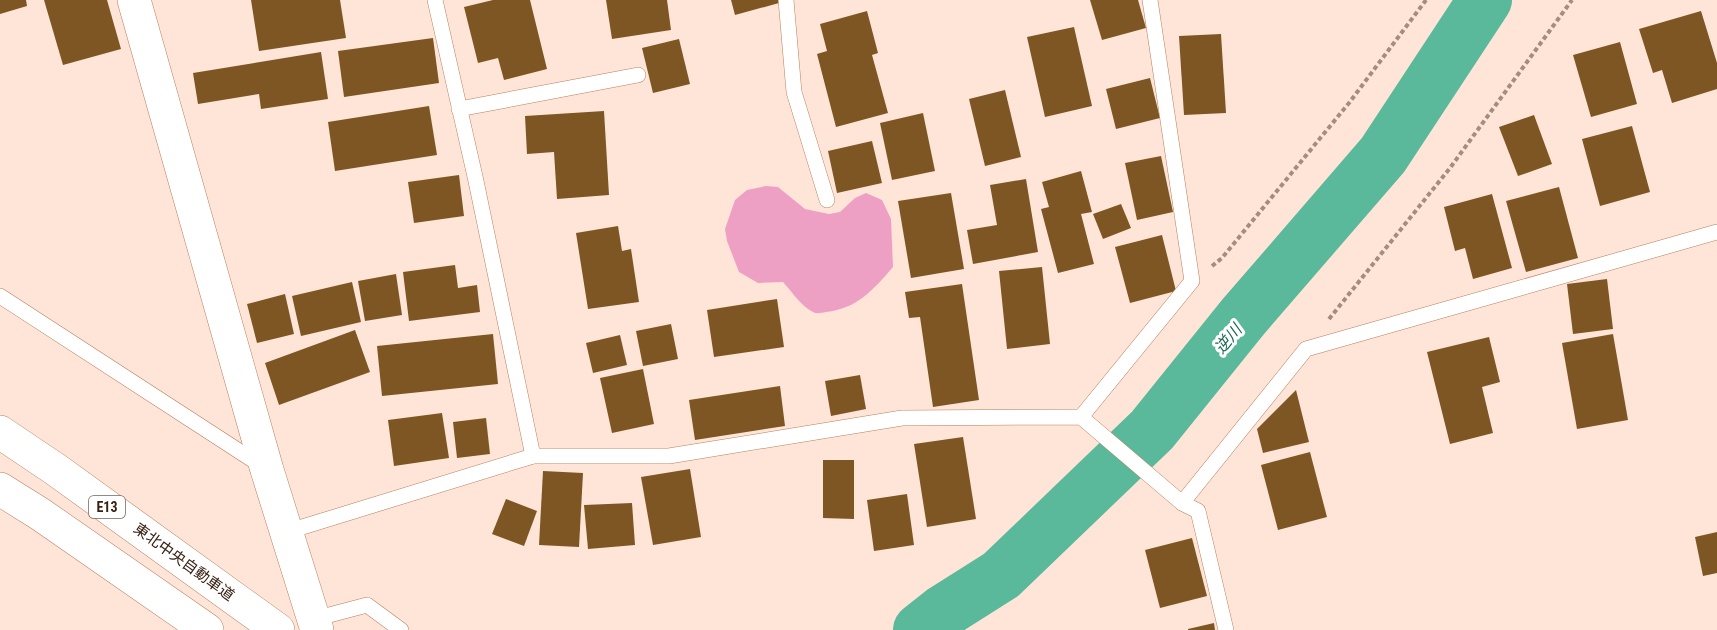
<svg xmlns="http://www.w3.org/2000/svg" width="1717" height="630" font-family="'Roboto Condensed','Noto Sans JP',sans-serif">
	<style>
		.forest { fill: #eea0c4 }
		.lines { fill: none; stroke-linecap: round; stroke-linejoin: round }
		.river { stroke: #59b99a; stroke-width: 54 }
		.building { fill: #7e5623 }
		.service-casing { stroke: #b97f5f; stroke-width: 16 }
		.tertiary-casing { stroke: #b97f5f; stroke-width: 34 }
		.motorway-casing { stroke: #b97f5f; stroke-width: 34 }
		.path { stroke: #a58c7e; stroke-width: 4; stroke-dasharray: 4.5 3; stroke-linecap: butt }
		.service { stroke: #fff; stroke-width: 15 }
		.tertiary { stroke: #fff; stroke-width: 33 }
		.motorway { stroke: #fff; stroke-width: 33 }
		.labels { text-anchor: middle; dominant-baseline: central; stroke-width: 6; stroke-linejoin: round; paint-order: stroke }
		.shield { fill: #fff; stroke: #74635a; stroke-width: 1.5 }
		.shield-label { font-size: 14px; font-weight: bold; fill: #382013 }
		.street-label { font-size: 15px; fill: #382013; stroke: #fff }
		.water-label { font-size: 16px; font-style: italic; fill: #1c6651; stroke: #fff }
	</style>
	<rect width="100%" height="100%" fill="#ffe5d7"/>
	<path class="forest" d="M766,186L778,187L805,209L829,214L840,212L855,198L866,193L882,200L891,219L893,267C874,289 857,309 826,312C821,313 817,314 813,312C800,305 793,293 783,282L758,283L739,272L727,241L725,229L735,200L747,190Z"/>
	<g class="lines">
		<path class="river" d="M920,630L944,611L1001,575L1152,430L1243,317L1383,155L1485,0"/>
	</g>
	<g class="building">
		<path d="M0,0H26L27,6L0,14Z"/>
		<path d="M44,0H107L121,49L63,65Z"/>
		<path d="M251,0H340L346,38L259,51Z"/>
		<path d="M493,0H530L547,69L504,80L498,58L478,63L464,7Z"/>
		<path d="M606,0H667L671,30L612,39Z"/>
		<path d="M731,0H778L779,3L735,15Z"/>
		<path d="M1090,0H1138L1146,28L1102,40Z"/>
		<path d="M867,11L878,53L872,55L888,113L836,127L817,54L827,51L820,24Z"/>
		<path d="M1701,11L1717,63V89L1672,103L1662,70L1653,73L1639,29Z"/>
		<path d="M1074,27L1092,106L1045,117L1027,37Z"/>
		<path d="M1221,34L1226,113L1184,115L1179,36Z"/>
		<path d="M433,38L439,83L344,97L338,51Z"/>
		<path d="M679,39L690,84L653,93L642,48Z"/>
		<path d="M1620,42L1637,104L1591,117L1573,55Z"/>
		<path d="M321,52L328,99L261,109L259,94L198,104L193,73Z"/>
		<path d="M1150,78L1160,118L1116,129L1106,89Z"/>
		<path d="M1005,90L1021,157L985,166L969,99Z"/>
		<path d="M429,106L437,155L335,171L328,122Z"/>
		<path d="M604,111L609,195L557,199L554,152L527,154L525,116Z"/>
		<path d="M923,113L935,171L892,180L880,123Z"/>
		<path d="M1534,115L1552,164L1518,176L1499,127Z"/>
		<path d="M1632,126L1650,192L1600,206L1582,139Z"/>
		<path d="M872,141L882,183L837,193L828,151Z"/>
		<path d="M1161,156L1173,212L1137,220L1125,163Z"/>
		<path d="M1081,171L1092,212L1081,214L1094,264L1058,273L1041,209L1049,207L1042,182Z"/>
		<path d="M459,175L464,216L414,223L408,182Z"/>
		<path d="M1026,179L1038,252L973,264L967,230L997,225L990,185Z"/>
		<path d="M1559,187L1578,258L1526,272L1506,201Z"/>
		<path d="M951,193L964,269L911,278L898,201Z"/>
		<path d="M1492,194L1512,268L1473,279L1465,248L1455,251L1444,207Z"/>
		<path d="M1121,204L1131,228L1103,239L1093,214Z"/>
		<path d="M618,226L622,251L631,249L639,302L588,309L576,233Z"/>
		<path d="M1162,235L1176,291L1130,303L1115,247Z"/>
		<path d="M455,265L458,288L477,285L480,312L409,321L403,272Z"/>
		<path d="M1042,267L1050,344L1007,349L999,271Z"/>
		<path d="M396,274L402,315L365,321L358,281Z"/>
		<path d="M1607,279L1613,329L1573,334L1567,284Z"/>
		<path d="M352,282L361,322L301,336L292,296Z"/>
		<path d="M962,284L979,400L933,407L920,317L909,318L905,292Z"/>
		<path d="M285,294L294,334L257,343L247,304Z"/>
		<path d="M777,299L784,347L714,357L707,310Z"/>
		<path d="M671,324L678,359L643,366L636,331Z"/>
		<path d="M355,330L370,372L279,405L265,363Z"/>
		<path d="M493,334L498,384L382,396L377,346Z"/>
		<path d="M1613,334L1628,420L1577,429L1562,343Z"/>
		<path d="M620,335L627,365L593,373L586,343Z"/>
		<path d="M1489,337L1500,382L1482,387L1493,433L1450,444L1427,352Z"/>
		<path d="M643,369L654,424L612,433L600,378Z"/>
		<path d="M860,375L866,409L831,416L825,381Z"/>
		<path d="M780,386L785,426L695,440L689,400Z"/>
		<path d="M1296,390L1309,442L1263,453L1257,429Z"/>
		<path d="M442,413L449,458L394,466L388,420Z"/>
		<path d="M486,418L490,454L457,458L453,422Z"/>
		<path d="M963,437L976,519L927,527L914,444Z"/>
		<path d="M1310,452L1327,517L1278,530L1261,465Z"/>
		<path d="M823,460H854V519L823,518Z"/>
		<path d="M690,469L701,537L653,545L641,477Z"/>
		<path d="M543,471L583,473L579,547L539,545Z"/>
		<path d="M907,494L914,545L874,551L867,500Z"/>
		<path d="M506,499L537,511L524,546L492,534Z"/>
		<path d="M632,503L635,545L588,549L584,505Z"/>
		<path d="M1717,532V573L1703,576L1695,537Z"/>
		<path d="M1192,538L1207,596L1160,608L1145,550Z"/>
		<path d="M1214,623L1215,630H1188V629Z"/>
	</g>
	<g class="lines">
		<g class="service-casing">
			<g id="service">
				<path d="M435,0L476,181L533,456"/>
				<path d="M786,0L794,92L827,200"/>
				<path d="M459,109L638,75"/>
				<path d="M0,296L262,466"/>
				<path d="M1081,417L1192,281L1150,0"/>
				<path d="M1182,503L1306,349L1717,232"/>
				<path d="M286,532L533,456H669L902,418L1081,417L1182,503L1198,511L1226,630"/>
				<path d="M314,619L367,605L401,630"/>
			</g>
		</g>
		<g class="tertiary-casing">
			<path id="tertiary" d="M134,0L267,470L317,630"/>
		</g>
		<g class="motorway-casing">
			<g id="motorway">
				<path d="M0,432L55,469L278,630"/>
				<path d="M0,489L40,514L207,630"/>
			</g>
		</g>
		<g class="path">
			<path d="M1212,266L1222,258L1349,103L1426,0"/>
			<path d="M1329,319L1450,168L1572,0"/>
		</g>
		<use href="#service" class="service"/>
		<use href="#tertiary" class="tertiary"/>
		<use href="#motorway" class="motorway"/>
	</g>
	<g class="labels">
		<rect class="shield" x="89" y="496" width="36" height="22" rx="4.5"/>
		<g class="shield-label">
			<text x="107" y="507">E13</text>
		</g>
		<g class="street-label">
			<text transform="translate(184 562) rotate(36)">東北中央自動車道</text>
		</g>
		<g class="water-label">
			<text transform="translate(1228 339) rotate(-50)">逆川</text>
		</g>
	</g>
</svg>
